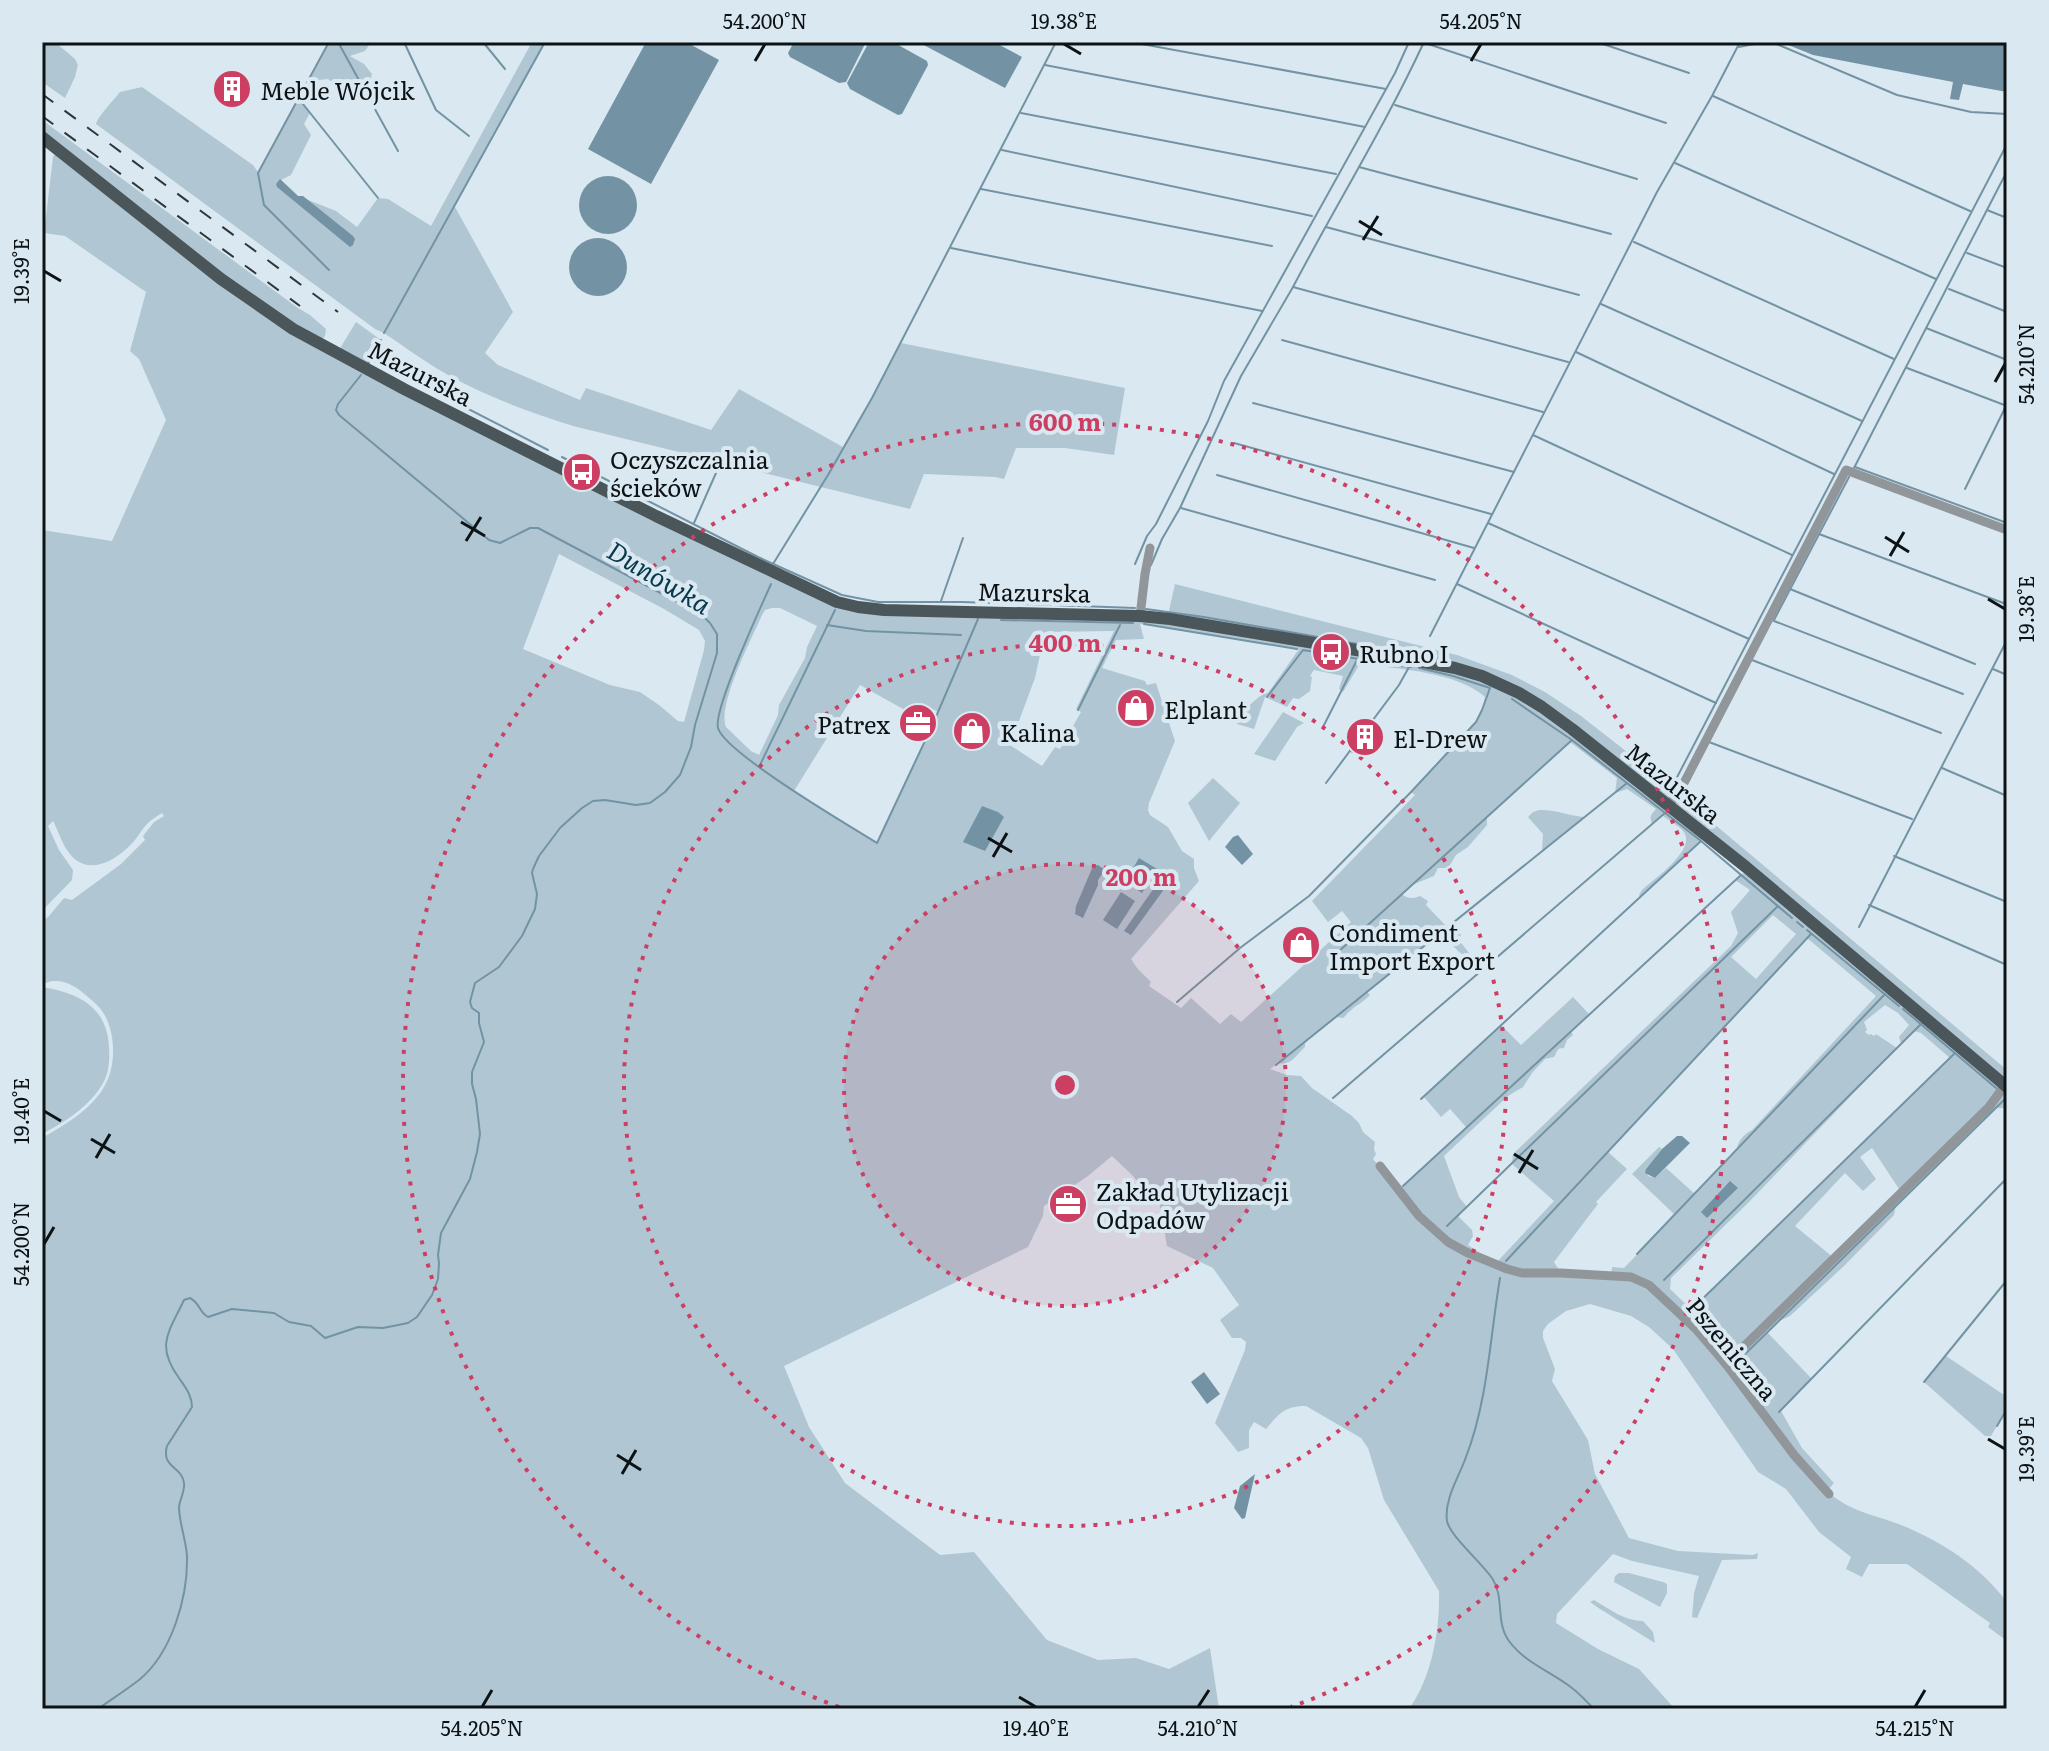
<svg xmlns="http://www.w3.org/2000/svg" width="2049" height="1751" font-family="Literata,serif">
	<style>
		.green { fill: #b0c7d3; fill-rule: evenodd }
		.water { fill: #7393a4 }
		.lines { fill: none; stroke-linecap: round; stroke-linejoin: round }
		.stream { stroke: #7393a4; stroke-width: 2 }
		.minor { stroke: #90969a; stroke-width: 9 }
		.major { stroke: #4b565b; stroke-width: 12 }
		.rail { stroke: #2f363a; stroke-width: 2; stroke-dasharray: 14 14; stroke-linecap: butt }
		.ticks { fill: none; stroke: #0d1215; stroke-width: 3 }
		.ring { fill: none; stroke: #cd3e63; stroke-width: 4; stroke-dasharray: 4 8 }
		.labels { text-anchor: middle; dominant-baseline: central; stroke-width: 8; stroke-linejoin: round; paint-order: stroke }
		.poi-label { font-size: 24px; fill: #0d1215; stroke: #dae9f1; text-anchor: start }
		.street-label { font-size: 24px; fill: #0d1215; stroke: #dae9f1 }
		.water-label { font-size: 26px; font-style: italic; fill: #08384b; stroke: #dae9f1 }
		.centre { fill: #cd3e63; stroke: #dae9f1; stroke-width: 4 }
		.ring-label { font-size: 24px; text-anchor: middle; font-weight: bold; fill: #cd3e63; stroke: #dae9f1; stroke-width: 8; stroke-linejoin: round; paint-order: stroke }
		.neatline { fill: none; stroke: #0d1215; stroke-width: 3 }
		.ticks-label { font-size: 20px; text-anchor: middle; fill: #0d1215 }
	</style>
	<rect width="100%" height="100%" fill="#dae9f1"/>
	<g class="green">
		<path d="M42,42H55L75,59L78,65L75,77L65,98L42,82Z"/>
		<path d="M329,42H371L365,51L350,56L364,64L372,74L368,90L353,88L344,92L328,79L319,80L302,91Z"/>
		<path d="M532,42H545L455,207L513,312L485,353L498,365L580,400L586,388L711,430L739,389L843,447L872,398L901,343L1125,388L1114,455L1065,448H1016L1004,479L995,477L924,474L910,509L573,426C526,411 479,394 436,368C418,357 402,345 384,333L375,329L96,124C98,116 114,100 120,92L142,87L253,165L258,172L298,99L310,113L304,124L311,135L291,175L281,180L298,196L336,211L357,227L378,198L388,199L431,226Z"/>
		<path d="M42,120L298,308L310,315L326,329L325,336L322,340L259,302L42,131Z"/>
		<path d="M56,152L240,299L836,606L1147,620L1423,665L1483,681L1545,713L1703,838L1640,897L1639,895L1642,890C1654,879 1698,849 1683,831C1678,825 1669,821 1662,815L1652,824C1649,816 1651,815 1656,809L1627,789L1615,793L1617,778L1570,742L1487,817V825L1468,847L1456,855L1450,865L1445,868H1438L1434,876L1412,885L1402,894C1407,899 1413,899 1420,896L1428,901L1426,905L1447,927L1460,933L1461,936L1458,939L1470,954L1472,960L1459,952L1441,933L1436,941C1419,944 1410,961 1397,971L1394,970L1367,992L1370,995C1364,1002 1356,1005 1350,1011C1347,1013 1346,1016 1343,1018L1336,1017L1305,1042V1047C1296,1055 1291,1066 1279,1063L1270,1069L1287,1075L1301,1076L1312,1088L1352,1116L1359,1123L1363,1132L1375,1142L1374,1149L1376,1154L1373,1159L1399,1190L1466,1127L1450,1109L1441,1117L1424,1097L1501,1025L1521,1045L1573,997L1589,1014L1571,1031L1573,1035L1567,1040L1564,1048C1556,1048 1558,1051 1554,1057L1545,1059L1532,1073L1523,1087L1508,1096L1444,1156L1459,1197L1467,1207L1458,1216L1472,1230L1473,1236L1468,1245L1495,1264L1554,1201L1512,1164L1513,1154L1731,946L1738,933L1731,912L1750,890L1735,880L1745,872L2007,1091V1108H1995L1896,1205L1894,1215L1844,1266L1790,1316L1779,1321L1767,1332L1812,1379L1781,1411L1802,1448L1834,1483L1827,1491C1850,1512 1873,1514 1901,1525C1941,1541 1980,1566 2007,1602V1641L1988,1627L1990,1623L1907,1564H1869L1862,1577L1846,1569L1851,1557L1819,1532L1786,1489L1758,1472L1673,1349L1649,1327L1631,1316L1590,1304L1566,1311L1548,1324L1543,1331V1338L1555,1369L1552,1381L1588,1440L1595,1474L1629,1538L1678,1551L1753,1555L1758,1553L1757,1559L1722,1560L1697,1618L1692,1617L1694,1593L1699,1576L1632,1561L1613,1554L1557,1614L1556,1623L1598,1649L1639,1669L1675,1709H1409C1432,1677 1440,1630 1439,1591L1384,1500L1368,1448L1361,1438L1306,1406C1284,1406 1279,1414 1266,1429L1254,1422L1249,1430V1448L1238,1452L1215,1423L1245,1350L1246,1342L1241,1338H1232L1220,1320L1239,1305L1213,1268L1167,1246L1159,1201L1147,1194L1133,1176L1112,1156L1088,1176L1044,1206L1043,1216L1028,1247L784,1366L809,1427L845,1483L940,1555L974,1552L1047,1640L1098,1660L1136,1658L1169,1669L1210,1648L1219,1709H42V1138C66,1124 95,1108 107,1081C116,1062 115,1032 104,1014C99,1005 90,999 82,992C75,986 64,980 54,981C50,981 46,983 42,984V922L49,916L64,898L72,900L121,864L145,840L143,836L154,822L164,816L162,813C157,816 151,820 147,824C142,829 139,835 135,840C118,860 86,880 67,850C61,841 58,830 53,821L48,826L59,850L73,870L72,880L42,911V530L112,541L166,420L139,359L130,351L146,292L65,236L44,233L53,157ZM559,554L664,609L699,630L705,641L704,650L684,722L678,721L659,705L640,692L610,685L523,649ZM772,608H780L817,626L807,647L805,658L779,705L778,715L759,755L751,751L726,727C717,705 752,638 762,615L765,610ZM1140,624L1299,649L1268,693C1256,695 1252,707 1240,710L1237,724L1254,729L1265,697L1287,707L1293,698L1299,699L1310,691L1312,677L1310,676L1314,670L1343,676L1339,689L1343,692L1358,667L1367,664C1402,670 1457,672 1485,697L1482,710L1476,722L1411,792L1415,795L1312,901L1328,922L1342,911L1351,922L1241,1022L1231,1014L1220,1024L1191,998L1181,1008L1149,986L1151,982L1137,968L1131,959L1199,881L1194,868V859L1182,851L1168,827L1150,815L1148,810L1149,803L1175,741L1156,683L1147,685L1145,681L1102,668L1116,640L1144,639ZM1114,631L1076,709L1081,712L1060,749L1055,747L1042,766L1010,745L1035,678L1045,632ZM860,685L912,714L922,703L938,712L877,843L794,791ZM1773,915L1796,934L1756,979L1731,957ZM1807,938L1876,996L1752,1130C1745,1134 1740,1138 1737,1147L1738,1148L1695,1194L1666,1168L1655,1178L1648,1176L1646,1169L1662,1149L1659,1147L1632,1174L1675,1215L1624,1268L1612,1267L1611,1275L1561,1273L1554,1262L1598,1204L1596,1202L1627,1169L1608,1152ZM1885,1005L1898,1013L1909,1025L1899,1037L1901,1043L1914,1031L1921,1033L1950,1058L1691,1309L1670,1289L1671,1278L1747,1204L1897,1048L1876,1034L1874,1036L1871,1034L1869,1035L1865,1032L1867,1030L1864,1022ZM1872,1148L1901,1192L1834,1258L1795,1226L1845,1173L1863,1191L1876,1179L1860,1157Z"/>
		<path d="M356,322L381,340L367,365L339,350Z"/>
		<path d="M1175,584L1457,655L1512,675L1545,692L1581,716L1645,766L2007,1070V1082L1506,682L1168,615Z"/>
		<path d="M1283,712L1304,723L1297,727L1275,761L1254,754Z"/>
		<path d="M1213,778L1240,803L1209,841L1188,803Z"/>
		<path d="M1539,810C1555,809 1569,816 1585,817L1542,852L1543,834L1528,817L1533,812Z"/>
		<path d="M42,987C78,993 107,1006 109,1047C110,1061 109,1076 100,1088C87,1108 63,1123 42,1134Z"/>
		<path d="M1946,1356L2007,1397V1409L1991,1436H1985L1924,1382Z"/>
		<path d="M1619,1573H1629L1663,1582L1667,1584V1593L1660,1607L1614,1582L1615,1576Z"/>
		<path d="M1594,1600C1609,1609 1625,1621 1643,1621L1653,1632L1655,1643L1600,1609L1590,1602Z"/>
	</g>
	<g class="water">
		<path d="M646,42H686L719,60L651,184L588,149Z"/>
		<path d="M794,42H866L846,82L839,83L790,57L788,53Z"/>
		<path d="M869,42H893L927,61L928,65L902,114L898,115L850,89L847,83Z"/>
		<path d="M918,42H994L1022,57L1005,88Z"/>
		<path d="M1781,42H2007V92L1963,84L1959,100L1950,99L1953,82L1813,55Z"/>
		<circle cx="608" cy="205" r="29"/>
		<path d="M280,179L298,196H303L353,236L355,239L353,245L350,247L277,187L276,184Z"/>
		<circle cx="598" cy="267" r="29"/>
		<path d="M982,806L998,812L1004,817L985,851L963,842Z"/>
		<path d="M1238,835L1253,854L1242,865L1225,847L1233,837Z"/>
		<path d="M1139,858L1157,869L1142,893L1125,882Z"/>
		<path d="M1098,865L1105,870L1098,880V885L1083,918L1075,914L1076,906L1093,866Z"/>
		<path d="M1163,875L1170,881L1131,935L1124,931Z"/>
		<path d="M1121,892L1135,901L1117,929L1103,920Z"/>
		<path d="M1677,1136H1682L1690,1143L1655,1178L1645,1173L1646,1169L1662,1149Z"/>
		<path d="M1730,1181L1738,1188L1707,1218L1701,1212Z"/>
		<path d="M1204,1372L1220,1394L1207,1404L1191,1382Z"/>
		<path d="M1255,1474L1245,1518L1242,1519L1234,1508L1240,1486Z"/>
	</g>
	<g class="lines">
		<g class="stream">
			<path d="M338,42L398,151"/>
			<path d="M404,42L436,110L469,136"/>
			<path d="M483,42L505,69"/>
			<path d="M1131,42L1386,89"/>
			<path d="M1597,42L1689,73"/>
			<path d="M1772,42L1897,95L1971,112L2007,114"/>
			<path d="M1425,43L1666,123"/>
			<path d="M1739,47L1764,42"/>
			<path d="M1045,65L1365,127"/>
			<path d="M1713,96L1970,211"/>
			<path d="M299,99L378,198"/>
			<path d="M1395,105L1637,179"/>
			<path d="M1021,113L1336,174"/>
			<path d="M1002,150L1312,216"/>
			<path d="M1675,163L1936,279"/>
			<path d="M1359,167L1611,234"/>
			<path d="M981,189L1272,246"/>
			<path d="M1987,210L2007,218"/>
			<path d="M1326,227L1579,295"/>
			<path d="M1634,242L1894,359"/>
			<path d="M951,248L1262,311"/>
			<path d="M1967,253L2007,268"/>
			<path d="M329,270L264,205L258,173L329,42"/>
			<path d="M1293,287C1336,205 1385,126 1424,42"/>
			<path d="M1949,289L2007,312"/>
			<path d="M1601,304L1862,421"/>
			<path d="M1926,328L2007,360"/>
			<path d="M384,333L545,42"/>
			<path d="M1282,340L1543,412"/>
			<path d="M1576,352L1834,474"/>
			<path d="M371,359L548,450"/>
			<path d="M368,364L381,340"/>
			<path d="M1907,368L2007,406"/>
			<path d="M1253,403L1514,472"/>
			<path d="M1533,435L1792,555"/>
			<path d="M1234,443L1491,514"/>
			<path d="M562,457L758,557L842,595L878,602H963L1135,608"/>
			<path d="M1855,467L2007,523"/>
			<path d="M1854,468L2005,175L2007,176"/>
			<path d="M1217,475L1474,548"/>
			<path d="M1965,489L2005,408"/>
			<path d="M1181,508L1435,580"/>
			<path d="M694,523L716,473"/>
			<path d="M1488,523L1749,639"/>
			<path d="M1819,534L2006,604"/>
			<path d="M773,564L828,475L872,398L1056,42"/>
			<path d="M1135,564L1147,536L1156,524L1208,421L1224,381L1395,73L1409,42"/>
			<path d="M1151,565L1162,539L1180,508L1241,376L1293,287L1568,362"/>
			<path d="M771,584C761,607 713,709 718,728C725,753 850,826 877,843L932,726L978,619"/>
			<path d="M1457,584L1716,703"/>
			<path d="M1790,589L1975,664"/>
			<path d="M941,601L963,538"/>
			<path d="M1146,609L1204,617L1397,651"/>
			<path d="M1001,620L1133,623"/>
			<path d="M1774,620L1849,477"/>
			<path d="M1774,621L1963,694"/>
			<path d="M1144,624L1297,649"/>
			<path d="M827,625L866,631L961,635"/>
			<path d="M1430,636L1657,192L1712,96L1740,42"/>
			<path d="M1752,660L1941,733"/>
			<path d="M1367,661L1411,667"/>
			<path d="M1993,669L2007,675"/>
			<path d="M1267,697L1303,650L1359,659"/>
			<path d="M1512,699L1572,740L1701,841L1792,918"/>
			<path d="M1078,710L1120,625"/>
			<path d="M1323,727L1357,660"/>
			<path d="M1709,742L1912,819"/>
			<path d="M759,767L835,610"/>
			<path d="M1942,768L2007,796"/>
			<path d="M1326,783L1399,685L1409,667"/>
			<path d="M1674,783L2007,144"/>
			<path d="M1894,856L2007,902"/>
			<path d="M1869,905L2007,965"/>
			<path d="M1797,922L1803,927"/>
			<path d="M1859,927L2007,640"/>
			<path d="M1807,930L1899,1006"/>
			<path d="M1337,953L1572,740"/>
			<path d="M1177,1002L1240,948L1309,896L1411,792L1476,722L1482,710L1490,688L1453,676L1419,668"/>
			<path d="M1903,1009L1996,1088"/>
			<path d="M1276,1065L1627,783"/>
			<path d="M1333,1098L1665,813"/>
			<path d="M1421,1099L1701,841"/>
			<path d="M1403,1186L1741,875"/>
			<path d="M1447,1226L1778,906"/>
			<path d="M1637,1254L1885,994"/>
			<path d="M1506,1261L1811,934"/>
			<path d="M1500,1278C1490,1337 1488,1400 1466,1457C1459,1477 1444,1499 1447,1521C1450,1536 1481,1562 1492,1578C1505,1597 1495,1622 1509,1641C1525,1663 1552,1672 1572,1688C1580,1694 1587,1702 1594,1709"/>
			<path d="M1664,1280L1921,1024"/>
			<path d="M1690,1311L1955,1053"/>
			<path d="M1737,1362L2007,1097"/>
			<path d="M1924,1382L2007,1280"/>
			<path d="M1779,1412L2007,1178"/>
			<path d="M1997,1426L2007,1409"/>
			<path d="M98,1709C112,1699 126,1690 139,1680C172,1653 188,1597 187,1556C186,1540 179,1522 179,1507C180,1499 185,1491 184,1483C182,1466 161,1468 167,1446L192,1407C192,1395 185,1387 179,1378C155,1345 169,1332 184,1300L190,1298C200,1303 199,1312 208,1317L232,1309L274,1313L289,1322L311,1326L325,1338L358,1327L383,1328L408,1323L417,1317L432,1295L438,1279L439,1263L438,1255L441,1233L470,1179L477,1152L480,1134L476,1099L472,1084V1072L484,1042L479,1023V1013L472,1008L470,1002L475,983L499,967L522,936L535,909L537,894L532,873L533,869L539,856L560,828L582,808L593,801L605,800L636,805L650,803L665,792L680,775L691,747L695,725L717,653V634L710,623L702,615L538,528H530L500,543L489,540L339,415L336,410L338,404L361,375"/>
		</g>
		<g class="minor">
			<path d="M1140,616L1145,574L1150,548"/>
			<path d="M1669,806L1685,781L1846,470L2007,530"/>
			<path d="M1380,1166L1419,1216L1448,1242L1466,1252L1507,1269L1522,1273H1561L1631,1277L1649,1285L1697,1330L1726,1364L1794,1455L1829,1494"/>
			<path d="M1726,1364L1989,1107L2005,1085"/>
		</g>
		<path class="major" d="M42,137L221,279L293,329L404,389L656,516L837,602L858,607L884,610L1140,616L1170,619L1392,656L1455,668L1482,676L1519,693L1542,707L1572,729L1746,867L2007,1087"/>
		<g class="rail">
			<path d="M42,94L338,312"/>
			<path d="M42,116L300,306"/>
		</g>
	</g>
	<path class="ticks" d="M1064,44L1081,54M755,61L765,44M1471,61L1481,44M1359,221L1382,235M1363,240L1378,216M44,271L61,281M1995,382L2005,364M461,522L485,536M1885,537L1909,552M466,541L481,517M1890,556L1904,532M1988,599L2005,609M988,838L1012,852M993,857L1007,833M44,1111L61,1121M91,1139L115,1153M1514,1154L1538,1169M96,1158L110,1134M1519,1173L1533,1150M44,1244L54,1227M1988,1439L2005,1449M617,1455L641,1470M622,1474L636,1450M1019,1697L1036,1707M482,1707L492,1690M1198,1707L1209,1690M1915,1707L1925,1690"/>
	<circle cx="1065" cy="1085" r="221" fill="#cd3e63" fill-opacity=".12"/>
	<g class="ring">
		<circle cx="1065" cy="1085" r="221"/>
		<circle cx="1065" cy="1085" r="441"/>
		<path d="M839 1707A662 662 0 1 1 1291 1707"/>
	</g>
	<defs>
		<g id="building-disc" transform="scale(2)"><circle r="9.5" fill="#cd3e63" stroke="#dae9f1"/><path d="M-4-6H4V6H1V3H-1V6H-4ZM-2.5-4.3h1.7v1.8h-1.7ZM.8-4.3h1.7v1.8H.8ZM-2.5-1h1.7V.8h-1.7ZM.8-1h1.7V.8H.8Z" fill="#fff"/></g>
		<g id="bus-disc" transform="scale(2)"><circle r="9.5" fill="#cd3e63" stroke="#dae9f1"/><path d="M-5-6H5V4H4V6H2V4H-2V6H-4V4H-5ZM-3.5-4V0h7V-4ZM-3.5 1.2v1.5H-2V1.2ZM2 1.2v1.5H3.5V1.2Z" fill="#fff"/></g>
		<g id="shop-disc" transform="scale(2)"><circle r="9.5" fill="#cd3e63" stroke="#dae9f1"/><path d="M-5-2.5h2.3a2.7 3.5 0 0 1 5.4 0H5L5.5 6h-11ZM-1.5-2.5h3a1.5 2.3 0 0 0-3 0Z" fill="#fff"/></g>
		<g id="office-disc" transform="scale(2)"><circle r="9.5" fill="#cd3e63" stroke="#dae9f1"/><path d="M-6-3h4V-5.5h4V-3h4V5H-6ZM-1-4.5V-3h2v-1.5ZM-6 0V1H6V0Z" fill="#fff"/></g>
	</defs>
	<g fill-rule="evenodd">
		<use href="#building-disc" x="232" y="89"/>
		<use href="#bus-disc" x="582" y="472"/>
		<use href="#bus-disc" x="1331" y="652"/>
		<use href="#shop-disc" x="1136" y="708"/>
		<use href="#office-disc" x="918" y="723"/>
		<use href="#shop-disc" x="972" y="731"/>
		<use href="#building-disc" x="1365" y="737"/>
		<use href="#shop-disc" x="1301" y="945"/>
		<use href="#office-disc" x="1068" y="1204"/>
	</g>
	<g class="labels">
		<g class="poi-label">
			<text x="260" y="89">Meble Wójcik</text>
			<text x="610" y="458">Oczyszczalnia<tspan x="610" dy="28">ścieków</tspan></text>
			<text x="1359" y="652">Rubno I</text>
			<text x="1164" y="708">Elplant</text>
			<text x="890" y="723" text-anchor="end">Patrex</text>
			<text x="1000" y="731">Kalina</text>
			<text x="1393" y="737">El-Drew</text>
			<text x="1329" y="931">Condiment<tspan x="1329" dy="28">Import Export</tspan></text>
			<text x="1096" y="1190">Zakład Utylizacji<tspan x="1096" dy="28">Odpadów</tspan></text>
		</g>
		<g class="street-label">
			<text transform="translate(421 372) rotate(27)">Mazurska</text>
			<text transform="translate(1034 591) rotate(1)">Mazurska</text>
			<text transform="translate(1674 782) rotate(38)">Mazurska</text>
			<text transform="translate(1733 1348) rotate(50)">Pszeniczna</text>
		</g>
		<g class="water-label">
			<text transform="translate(660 576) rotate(31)">Dunówka</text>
		</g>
	</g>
	<circle cx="1065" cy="1085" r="12" class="centre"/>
	<g class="ring-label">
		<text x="1065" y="431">600 m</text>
		<text x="1065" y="652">400 m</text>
		<text x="1141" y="886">200 m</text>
	</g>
	<rect width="2049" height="1751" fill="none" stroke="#dae9f1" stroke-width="88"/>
	<rect x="44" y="44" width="1961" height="1663" class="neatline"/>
	<g class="ticks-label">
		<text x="765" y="29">54.200°N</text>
		<text x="1064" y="29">19.38°E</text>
		<text x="1481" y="29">54.205°N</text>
		<text transform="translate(22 271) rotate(-90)" y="7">19.39°E</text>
		<text transform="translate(2027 364) rotate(-90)" y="7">54.210°N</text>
		<text transform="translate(2027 609) rotate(-90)" y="7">19.38°E</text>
		<text transform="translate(22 1111) rotate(-90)" y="7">19.40°E</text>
		<text transform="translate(22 1244) rotate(-90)" y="7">54.200°N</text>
		<text transform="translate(2027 1449) rotate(-90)" y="7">19.39°E</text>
		<text x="482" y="1736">54.205°N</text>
		<text x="1036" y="1736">19.40°E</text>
		<text x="1198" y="1736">54.210°N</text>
		<text x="1915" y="1736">54.215°N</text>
	</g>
</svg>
